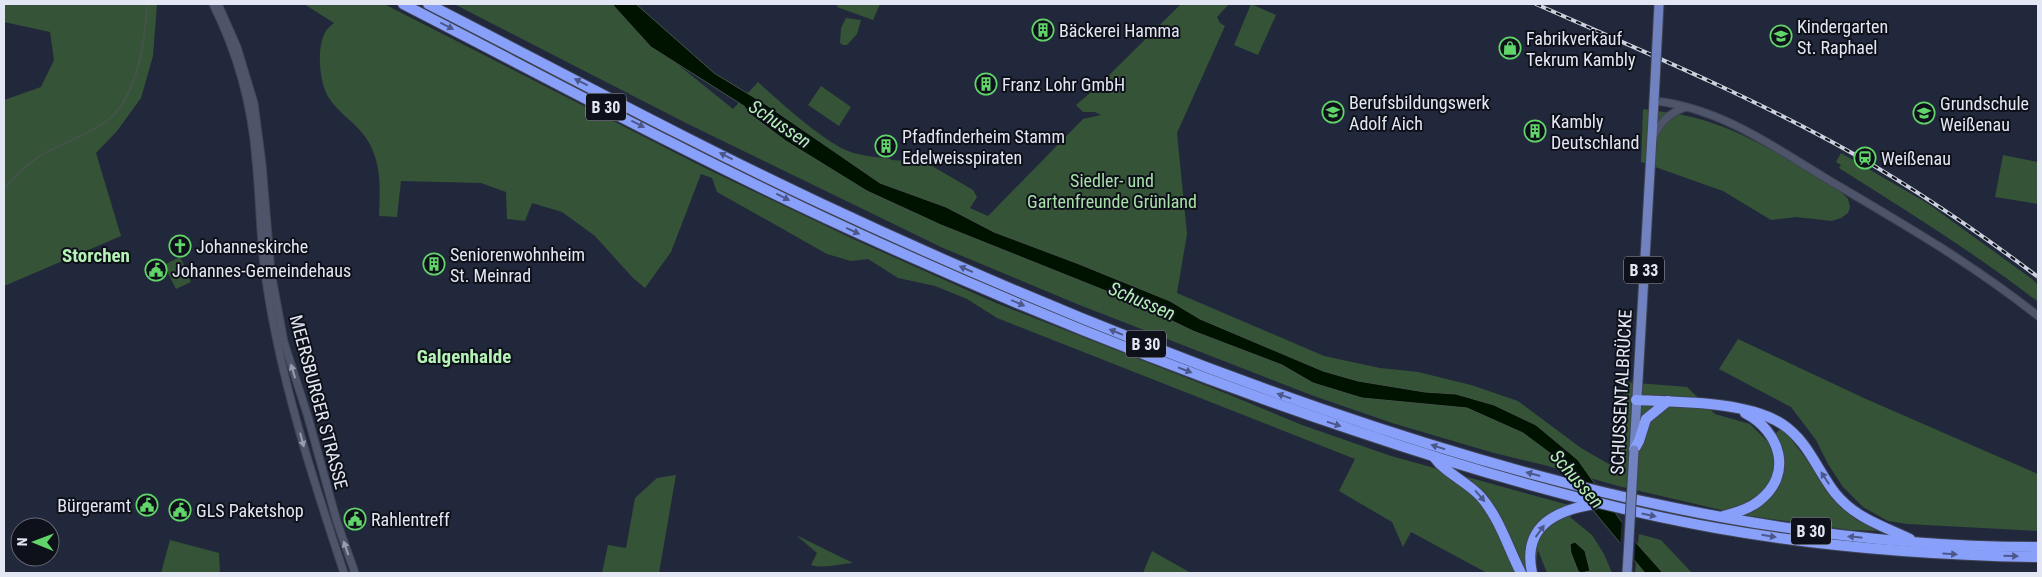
<svg xmlns="http://www.w3.org/2000/svg" width="2042" height="577" font-family="'Roboto Condensed',sans-serif">
	<style>
		.green { fill: #355336 }
		.water { fill: #001301; stroke: #44534a }
		.pier { fill: #22283b }
		.lines { fill: none; stroke-linecap: round; stroke-linejoin: round }
		.stream { stroke: #44534a; stroke-width: 2 }
		.minor-casing { stroke: #3f4453; stroke-width: 9 }
		.major-casing { stroke: #3f4453; stroke-width: 11 }
		.highway-casing { stroke: #3f4453; stroke-width: 12 }
		.minor { stroke: #4e556a; stroke-width: 7 }
		.major { stroke: #7182c0; stroke-width: 9 }
		.highway { stroke: #88a0fa; stroke-width: 10 }
		.rail-casing { stroke: #ccd1de; stroke-width: 4 }
		.rail { stroke: #0f111a; stroke-width: 2; stroke-dasharray: 5.5; stroke-linecap: butt }
		.major-bridge-casing { stroke: #3f4453; stroke-width: 11; stroke-linecap: butt }
		.major-bridge { stroke: #7182c0; stroke-width: 9 }
		.oneway { fill: #4c588a }
		.oneway2 { fill: #989eae }
		.labels { text-anchor: middle; dominant-baseline: central; stroke-width: 4; stroke-linejoin: round; paint-order: stroke }
		.shield { fill: #0f111a; stroke: #a3a7b2; stroke-width: 1 }
		.shield-label { font-size: 16px; font-weight: bold; fill: #e2e7f3 }
		.poi-label { font-size: 18px; fill: #e2e7f3; stroke: #0f111a; text-anchor: start }
		.park-label { font-size: 18px; fill: #a8e0a9; stroke: #0f111a }
		.street-label { font-size: 18px; fill: #e2e7f3; stroke: #0f111a }
		.water-label { font-size: 19px; font-style: italic; fill: #b5eeb6; stroke: #0f111a }
		.neighbourhood-label { font-size: 19px; font-weight: bold; fill: #b6f2b7; stroke: #0f111a }
	</style>
	<rect width="100%" height="100%" fill="#22283b"/>
	<g class="green">
		<path d="M4,4H157L153,56L141,98L117,131L96,153L121,236L4,286V100L41,87L54,60L50,32L4,22Z"/>
		<path d="M304,4H384L705,168L851,238L996,303L1230,395L1302,425L1391,456L1576,507L1560,512L1533,539L1532,573H1487L1411,532L1403,547L1392,522L1339,491L1355,459L997,318L967,299L935,286L898,278L868,259L851,261L827,254L717,192L712,178L701,174L671,252L645,288L633,278L595,236L562,212L532,203L525,221L507,219L506,192L481,183L401,181L397,217L379,216C380,190 382,165 368,141C359,125 339,114 329,98C319,83 316,46 326,31C328,28 331,25 334,23Z"/>
		<path d="M454,4H612L635,30L733,109L758,82C780,102 822,140 848,151C861,156 877,157 891,159V160L910,161L932,166L973,190L977,197L970,208L988,216L1083,119L1101,115L1095,112H1083L1076,105L1097,87L1181,4H1229L1217,17L1220,23L1225,26L1177,133L1187,234L1177,293L1324,356L1380,368L1418,372L1471,385L1518,401L1581,448L1619,470L1624,382L1687,387L1715,414L1750,424L1768,442L1780,429L1788,435L1816,472L1837,504L1858,521L1881,531L1850,530L1743,515L1618,486L1544,465L1494,453L1392,423L1311,395L1077,304L943,248L686,123Z"/>
		<path d="M838,4H880L873,20L837,7Z"/>
		<path d="M1251,4L1276,15L1258,55L1234,45Z"/>
		<path d="M846,18L861,20L857,34L847,45H843L840,43L841,28Z"/>
		<path d="M821,86L851,107L839,126L808,105Z"/>
		<path d="M1643,109C1663,112 1684,114 1703,120C1753,135 1799,166 1842,193L1848,199L1850,207L1848,213L1841,218L1832,221L1796,217L1771,220L1723,191L1641,162Z"/>
		<path d="M1841,153L1927,203L2032,279L2038,285V302C1975,253 1907,211 1839,168L1841,165L1836,162Z"/>
		<path d="M2003,155L2038,162V204L1995,197Z"/>
		<path d="M180,257L188,273L182,276L184,279L189,277L191,282L176,289L164,265Z"/>
		<path d="M1738,339L1866,399L2038,474V531L1907,524L1888,521L1863,507L1843,487L1828,464L1816,440L1791,407L1719,369Z"/>
		<path d="M676,475L659,573H602L608,545L626,548L635,498L657,478Z"/>
		<path d="M1573,513L1570,517L1592,535L1604,554L1612,573H1547L1538,550L1535,565C1535,531 1545,525 1573,513Z"/>
		<path d="M1639,534L1661,540L1692,573H1635Z"/>
		<path d="M796,535L853,563C839,564 825,569 811,565L817,553Z"/>
		<path d="M170,540L219,553L220,573H161Z"/>
		<path d="M1152,551L1191,573H1143Z"/>
	</g>
	<g class="water">
		<path d="M612,4H636L714,73L765,104L880,183L946,207L994,232L1079,264L1170,301L1200,319L1323,371L1358,381L1425,392L1456,394L1494,405L1536,425L1578,460L1638,545L1663,573H1645L1596,514L1558,459L1523,433L1467,408L1362,398L1313,383L1282,365L1193,331L1131,301L941,225L867,191L786,141L750,114L744,106L651,47Z"/>
		<path d="M1575,542L1585,551L1590,571L1581,573L1578,571L1571,553L1570,544Z"/>
	</g>
	<path class="pier" d="M1622,517L1636,538L1634,565L1620,547Z"/>
	<g class="lines">
		<path class="stream" d="M4,188C14,179 23,168 34,160C56,144 86,137 108,120C138,96 145,39 147,4"/>
		<g class="minor-casing">
			<g id="minor">
				<path d="M213,4C237,52 252,106 256,160C260,198 260,236 265,273C279,376 312,476 344,573"/>
				<path d="M218,4L237,47L254,103L262,164L271,272L284,342L308,417L337,522L355,573"/>
				<path d="M1654,101C1720,107 1777,149 1832,182C1902,223 1974,265 2038,316"/>
				<path d="M1653,138C1660,122 1669,113 1686,107"/>
			</g>
		</g>
		<g class="major-casing">
			<g id="major">
				<path d="M1634,450L1654,101"/>
				<path d="M1627,573L1628,557"/>
			</g>
		</g>
		<g class="highway-casing">
			<g id="highway">
				<path d="M403,4C543,76 682,151 825,218C997,298 1173,370 1353,430C1471,470 1592,506 1716,528C1822,547 1930,555 2038,557"/>
				<path d="M428,4C559,71 688,141 820,203C984,280 1151,350 1322,409C1553,489 1793,547 2038,547"/>
				<path d="M1636,400C1678,402 1747,401 1782,424C1808,441 1817,470 1835,493C1855,518 1883,526 1910,539"/>
				<path d="M1634,450L1639,441L1646,419L1668,401"/>
				<path d="M1434,457C1446,474 1467,481 1481,497C1500,519 1508,548 1521,573"/>
				<path d="M1723,516C1736,513 1749,509 1759,501C1794,474 1780,431 1745,413"/>
				<path d="M1532,573C1522,526 1556,510 1595,504"/>
			</g>
		</g>
		<use href="#minor" class="minor"/>
		<use href="#major" class="major"/>
		<use href="#highway" class="highway"/>
		<g class="rail-casing">
			<path id="rail" d="M1536,4C1635,48 1736,90 1832,142C1904,181 1973,228 2038,277"/>
		</g>
		<use href="#rail" class="rail"/>
		<g class="major-bridge-casing">
			<g id="major-bridge">
				<path d="M1654,101L1659,4"/>
				<path d="M1628,557L1634,450"/>
			</g>
		</g>
		<use href="#major-bridge" class="major-bridge"/>
	</g>
	<defs><path id="oneway-solid" d="M-6-.8H1V-3.2L6.5 0L1 3.2V.8H-6Z" transform="scale(1.25)"/></defs>
	<g class="oneway">
		<use href="#oneway-solid" transform="translate(447 26) rotate(27)"/>
		<use href="#oneway-solid" transform="translate(581 82) rotate(-153)"/>
		<use href="#oneway-solid" transform="translate(638 124) rotate(27)"/>
		<use href="#oneway-solid" transform="translate(726 156) rotate(-153)"/>
		<use href="#oneway-solid" transform="translate(783 197) rotate(27)"/>
		<use href="#oneway-solid" transform="translate(853 231) rotate(25)"/>
		<use href="#oneway-solid" transform="translate(966 269) rotate(-156)"/>
		<use href="#oneway-solid" transform="translate(1018 303) rotate(23)"/>
		<use href="#oneway-solid" transform="translate(1116 332) rotate(-158)"/>
		<use href="#oneway-solid" transform="translate(1185 370) rotate(21)"/>
		<use href="#oneway-solid" transform="translate(1284 396) rotate(-161)"/>
		<use href="#oneway-solid" transform="translate(1334 424) rotate(18)"/>
		<use href="#oneway-solid" transform="translate(1438 447) rotate(-163)"/>
		<use href="#oneway-solid" transform="translate(1533 474) rotate(-165)"/>
		<use href="#oneway-solid" transform="translate(1825 478) rotate(-123)"/>
		<use href="#oneway-solid" transform="translate(1480 496) rotate(49)"/>
		<use href="#oneway-solid" transform="translate(1649 515) rotate(12)"/>
		<use href="#oneway-solid" transform="translate(1540 531) rotate(-54)"/>
		<use href="#oneway-solid" transform="translate(1769 536) rotate(9)"/>
		<use href="#oneway-solid" transform="translate(1855 537) rotate(-174)"/>
		<use href="#oneway-solid" transform="translate(1950 554) rotate(3)"/>
		<use href="#oneway-solid" transform="translate(2011 556) rotate(1)"/>
	</g>
	<g class="oneway2">
		<use href="#oneway-solid" transform="translate(293 371) rotate(-107)"/>
		<use href="#oneway-solid" transform="translate(302 440) rotate(75)"/>
		<use href="#oneway-solid" transform="translate(346 548) rotate(-109)"/>
	</g>
	<defs>
		<g id="building-ring" transform="scale(1.125)"><circle r="9.5" fill="#0f111a" stroke="#61d46a" stroke-width="1.5"/><path d="M-4-6H4V6H1V3H-1V6H-4ZM-2.5-4.3h1.7v1.8h-1.7ZM.8-4.3h1.7v1.8H.8ZM-2.5-1h1.7V.8h-1.7ZM.8-1h1.7V.8H.8Z" fill="#61d46a"/></g>
		<g id="school-ring" transform="scale(1.125)"><circle r="9.5" fill="#0f111a" stroke="#61d46a" stroke-width="1.5"/><path d="M0-5L7-2L0 1L-7-2ZM-4 1L0 2.5L4 1V4Q0 6-4 4Z" fill="#61d46a"/></g>
		<g id="shop-ring" transform="scale(1.125)"><circle r="9.5" fill="#0f111a" stroke="#61d46a" stroke-width="1.5"/><path d="M-5-2.5h2.3a2.7 3.5 0 0 1 5.4 0H5L5.5 6h-11ZM-1.5-2.5h3a1.5 2.3 0 0 0-3 0Z" fill="#61d46a"/></g>
		<g id="station-ring" transform="scale(1.125)"><circle r="9.5" fill="#0f111a" stroke="#61d46a" stroke-width="1.5"/><path d="M-3-6H3Q5-6 5-4V2Q5 4 3 4L4.5 6H3L1.5 4h-3L-3 6H-4.5L-3 4Q-5 4-5 2V-4Q-5-6-3-6ZM-3.5-4v3h7v-3ZM-3.5 1v1.5H-2V1ZM2 1v1.5H3.5V1Z" fill="#61d46a"/></g>
		<g id="church-ring" transform="scale(1.125)"><circle r="9.5" fill="#0f111a" stroke="#61d46a" stroke-width="1.5"/><path d="M-1.2-6h2.4v3.5h3.3v2.4h-3.3V6h-2.4V-.1h-3.3v-2.4h3.3Z" fill="#61d46a"/></g>
		<g id="civic-ring" transform="scale(1.125)"><circle r="9.5" fill="#0f111a" stroke="#61d46a" stroke-width="1.5"/><path d="M-.6-6.5H3V-4.5H.6V-3L4-1V1h2V6H-6V1h2V-1L-.6-3ZM-1.2 2.5V6h2.4V2.5Z" fill="#61d46a"/></g>
	</defs>
	<g fill-rule="evenodd">
		<use href="#building-ring" x="1043" y="30"/>
		<use href="#school-ring" x="1781" y="36"/>
		<use href="#shop-ring" x="1510" y="48"/>
		<use href="#building-ring" x="986" y="84"/>
		<use href="#school-ring" x="1333" y="112"/>
		<use href="#school-ring" x="1924" y="113"/>
		<use href="#building-ring" x="1535" y="131"/>
		<use href="#building-ring" x="886" y="146"/>
		<use href="#station-ring" x="1865" y="158"/>
		<use href="#church-ring" x="180" y="246"/>
		<use href="#building-ring" x="434" y="264"/>
		<use href="#civic-ring" x="156" y="270"/>
		<use href="#civic-ring" x="147" y="505"/>
		<use href="#civic-ring" x="180" y="510"/>
		<use href="#civic-ring" x="355" y="519"/>
	</g>
	<g class="labels">
		<g class="shield">
			<rect x="586" y="93.5" width="40" height="27" rx="4"/>
			<rect x="1624" y="256.5" width="40" height="27" rx="4"/>
			<rect x="1126" y="330.5" width="40" height="27" rx="4"/>
			<rect x="1791" y="517.5" width="40" height="27" rx="4"/>
		</g>
		<g class="shield-label">
			<text x="606" y="107">B 30</text>
			<text x="1644" y="270">B 33</text>
			<text x="1146" y="344">B 30</text>
			<text x="1811" y="531">B 30</text>
		</g>
		<g class="poi-label">
			<text x="1797" y="26">Kindergarten<tspan x="1797" dy="21">St. Raphael</tspan></text>
			<text x="1059" y="30">Bäckerei Hamma</text>
			<text x="1526" y="38">Fabrikverkauf<tspan x="1526" dy="21">Tekrum Kambly</tspan></text>
			<text x="1002" y="84">Franz Lohr GmbH</text>
			<text x="1349" y="102">Berufsbildungswerk<tspan x="1349" dy="21">Adolf Aich</tspan></text>
			<text x="1940" y="103">Grundschule<tspan x="1940" dy="21">Weißenau</tspan></text>
			<text x="1551" y="121">Kambly<tspan x="1551" dy="21">Deutschland</tspan></text>
			<text x="902" y="136">Pfadfinderheim Stamm<tspan x="902" dy="21">Edelweisspiraten</tspan></text>
			<text x="1881" y="158">Weißenau</text>
			<text x="196" y="246">Johanneskirche</text>
			<text x="450" y="254">Seniorenwohnheim<tspan x="450" dy="21">St. Meinrad</tspan></text>
			<text x="172" y="270">Johannes-Gemeindehaus</text>
			<text x="131" y="505" text-anchor="end">Bürgeramt</text>
			<text x="196" y="510">GLS Paketshop</text>
			<text x="371" y="519">Rahlentreff</text>
		</g>
		<g class="park-label">
			<text x="1112" y="180">Siedler- und<tspan x="1112" dy="21">Gartenfreunde Grünland</tspan></text>
		</g>
		<g class="street-label">
			<text transform="translate(1621 392) rotate(-87)">SCHUSSENTALBRÜCKE</text>
			<text transform="translate(319 402) rotate(75)">MEERSBURGER STRASSE</text>
		</g>
		<g class="water-label">
			<text transform="translate(780 124) rotate(34)">Schussen</text>
			<text transform="translate(1142 301) rotate(23)">Schussen</text>
			<text transform="translate(1577 479) rotate(49)">Schussen</text>
		</g>
		<g class="neighbourhood-label">
			<text x="96" y="255">Storchen</text>
			<text x="464" y="356">Galgenhalde</text>
		</g>
	</g>
	<rect width="2042" height="577" fill="none" stroke="#e2e7f3" stroke-width="10"/>
	<g transform="translate(35 542) rotate(271)"><circle r="24" fill="#0f111a" stroke="#636771"/>
	<path d="M0-4L9 19L0 12L-9 19Z" fill="#61d46a"/>
	<text y="-8" font-size="14" font-weight="bold" text-anchor="middle" fill="#e2e7f3">N</text>
	</g>
</svg>
